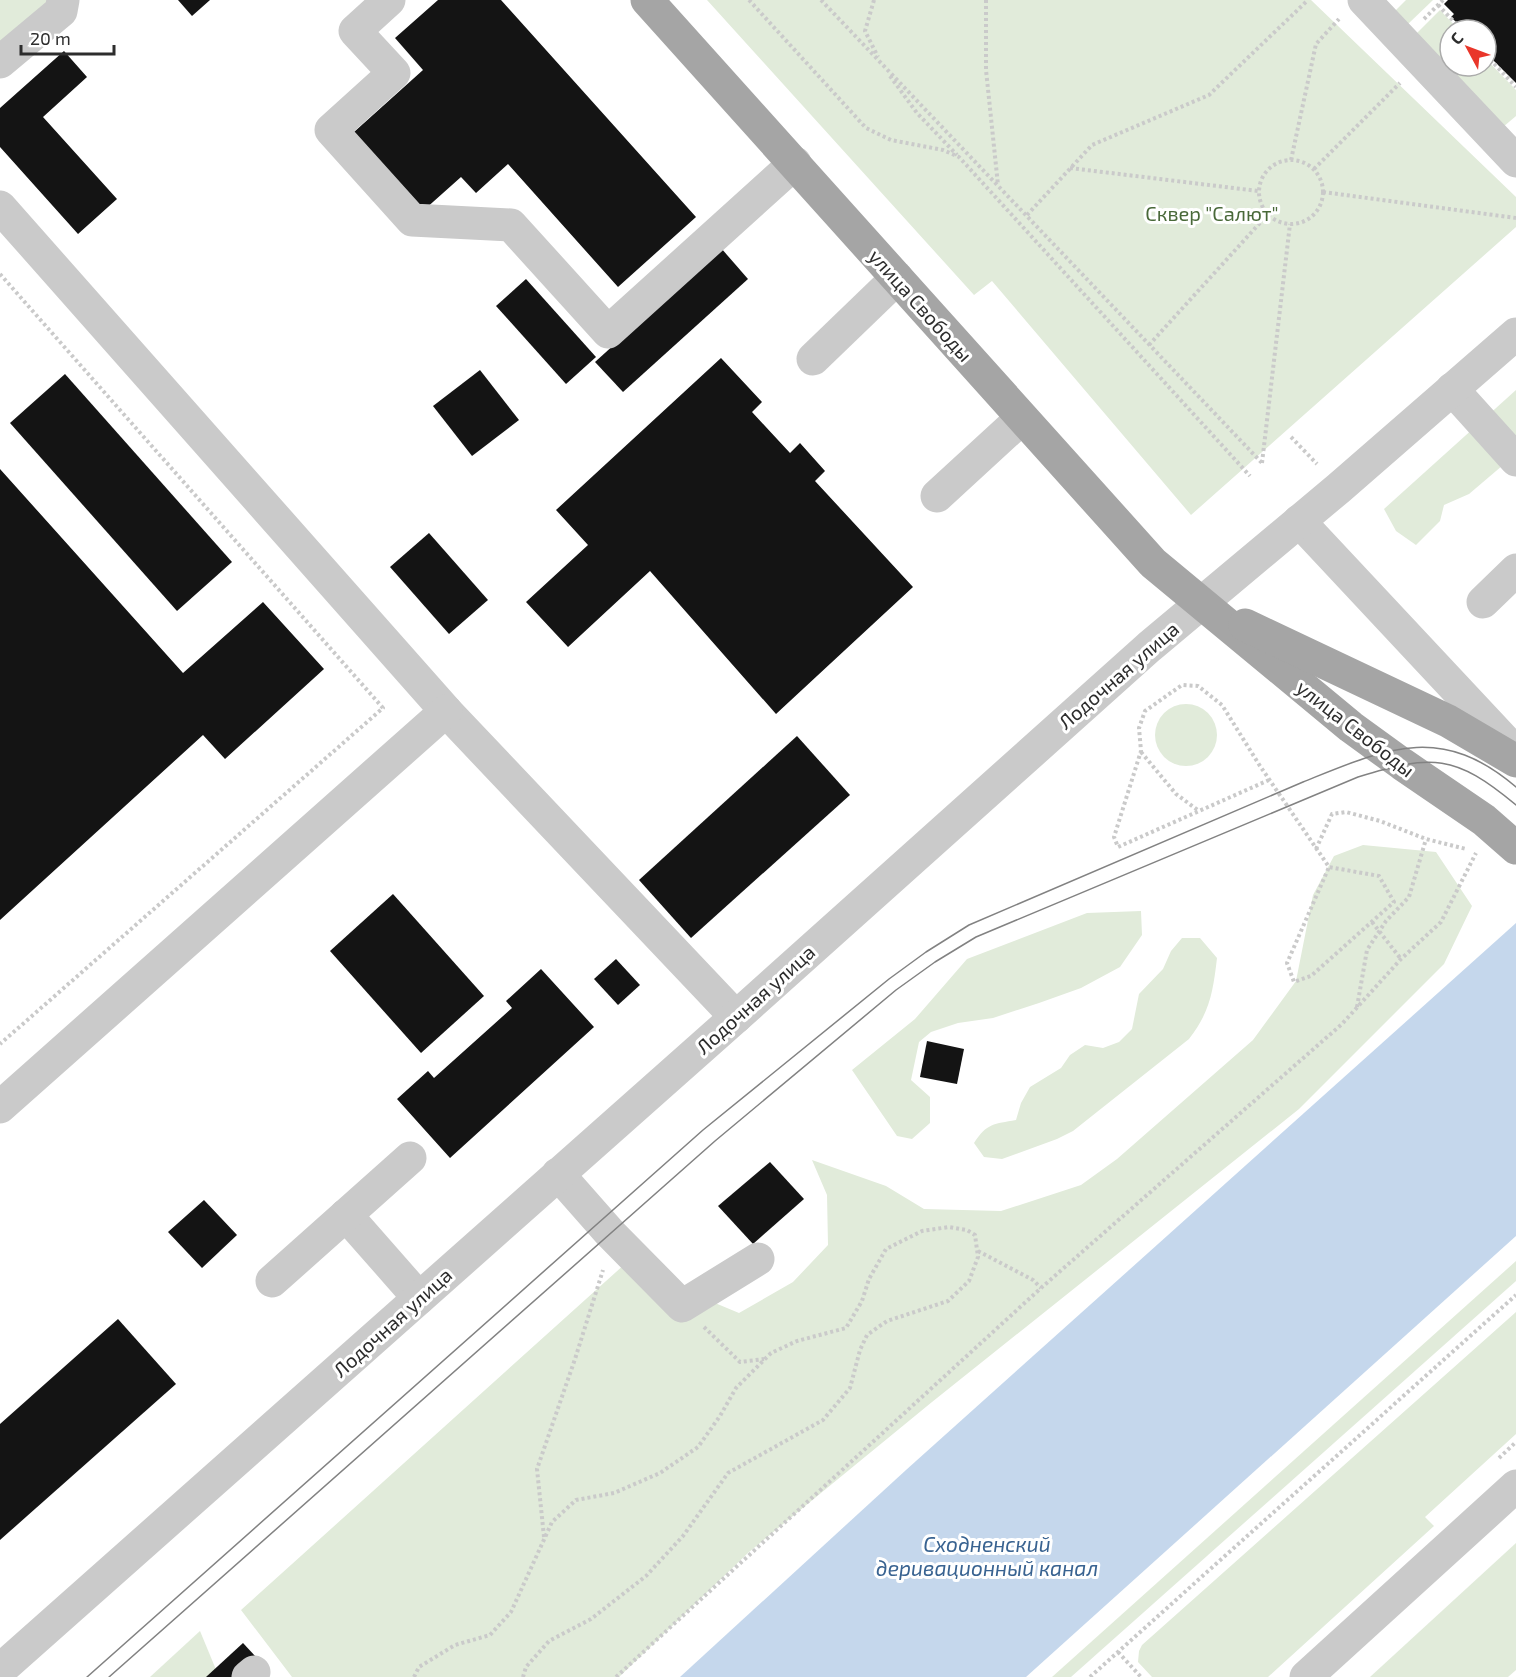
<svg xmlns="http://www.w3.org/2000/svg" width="1516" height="1677" font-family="'Exo 2',sans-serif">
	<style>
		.green { fill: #e1ebda }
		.water { fill: #c5d7ec }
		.building { fill: #141414 }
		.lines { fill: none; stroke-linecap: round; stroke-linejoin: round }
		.path { stroke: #cacaca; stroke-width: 4; stroke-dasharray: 3 3; stroke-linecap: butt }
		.minor { stroke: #cacaca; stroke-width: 33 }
		.major { stroke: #a5a5a5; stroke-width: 33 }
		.tram { stroke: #828282; stroke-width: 1.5 }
		.labels { text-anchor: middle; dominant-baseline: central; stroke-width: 6; stroke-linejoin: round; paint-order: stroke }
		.park-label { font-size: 20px; fill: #496939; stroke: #fff }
		.street-label { font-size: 20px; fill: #2d2d2d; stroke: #fff }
		.water-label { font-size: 21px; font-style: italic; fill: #396391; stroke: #fff }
	</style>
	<rect width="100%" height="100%" fill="#fff"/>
	<g class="green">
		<path d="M0,0H53L0,42Z"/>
		<path d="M707,0H1311L1516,197V227L1191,515L992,281L974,295Z"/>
		<path d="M1406,0H1433L1408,24L1395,11Z"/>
		<path d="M1440,10L1459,30H1450V66H1486V59L1516,90V116L1503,127L1416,34Z"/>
		<path d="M1516,390V454L1469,494L1444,505L1440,521L1416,545L1396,531L1384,509Z"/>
		<circle cx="1186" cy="735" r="31"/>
		<path d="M1363,845L1436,852L1472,906L1444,964L1299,1109L932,1402L749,1552L619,1677H292L241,1610L636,1254L679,1288L739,1313L793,1282L828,1245L827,1195L812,1160L886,1186L924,1209L1001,1211L1081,1185L1117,1159L1253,1040L1296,981L1313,895L1334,856Z"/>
		<path d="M1141,911L1142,935L1120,967L1081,988L1039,1003L993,1018L958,1023L931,1032L919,1042L911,1080L930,1097V1123L912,1139L897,1136L852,1070L915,1019L967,959L1087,913Z"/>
		<path d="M1182,938H1200L1217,958C1213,992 1210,1012 1189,1039L1073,1131L1057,1139L1002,1159L984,1157L974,1143C987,1123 994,1124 1016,1120L1021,1103L1030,1087L1061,1068L1070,1055L1085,1045L1103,1048L1119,1042L1132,1029L1139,994L1163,969L1171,951Z"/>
		<path d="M1516,1261V1281L1071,1677H1052Z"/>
		<path d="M1516,1312V1434L1425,1517L1434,1526L1268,1677H1152L1138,1662L1139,1651L1142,1645Z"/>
		<path d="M1516,1543V1670L1508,1677H1370Z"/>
		<path d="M200,1631L217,1672L212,1677H150Z"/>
	</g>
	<path class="water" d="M1516,923V1236L1026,1677H680L906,1470Z"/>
	<g class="building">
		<path d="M178,0H210L192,16Z"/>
		<path d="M438,0H501L696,217L618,287L508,164L476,193L461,177L424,210L354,132L423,70L395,38Z"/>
		<path d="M1448,0H1516V83L1486,53V30H1464L1451,17L1454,14L1444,4Z"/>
		<path d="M64,51L87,77L43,117L117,199L78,234L0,147V108Z"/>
		<path d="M721,248L748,279L623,392L595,362Z"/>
		<path d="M526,279L596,357L566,384L496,306Z"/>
		<path d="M721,358L762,402L752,412L790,453L800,443L825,471L815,481L913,587L776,714L650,571L568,647L526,602L588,545L556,510Z"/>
		<path d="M480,370L519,420L472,456L433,406Z"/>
		<path d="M65,374L232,562L177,611L10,423Z"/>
		<path d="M0,469L183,673L263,602L324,669L225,759L203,735L0,920Z"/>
		<path d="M429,533L488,600L449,634L390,567Z"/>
		<path d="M797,736L850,795L691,938L639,880Z"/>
		<path d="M393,894L484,996L421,1053L330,951Z"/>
		<path d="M616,959L640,985L618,1005L594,979Z"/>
		<path d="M541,969L594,1027L450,1158L397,1099L428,1071L434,1078L512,1008L506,1001Z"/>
		<path d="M927,1041L964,1049L957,1084L920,1077Z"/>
		<path d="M770,1162L804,1199L753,1244L718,1206Z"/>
		<path d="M204,1200L237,1235L202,1268L168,1232Z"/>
		<path d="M118,1319L176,1384L0,1540V1424Z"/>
		<path d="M243,1643L257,1658L237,1677H206Z"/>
	</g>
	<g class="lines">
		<g class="path">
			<path d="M749,0L866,128L891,140L943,150L959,157L1250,476"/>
			<path d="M821,0L1262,463"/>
			<path d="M874,0L865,31L878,57"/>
			<path d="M986,0V70L998,185"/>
			<path d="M1438,5L1462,30"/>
			<path d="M1424,19L1443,0"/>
			<path d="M1486,55L1516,87"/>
			<path d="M890,76L917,113L957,155"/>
			<path d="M1291,160L1316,44L1339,19"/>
			<circle cx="1291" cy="192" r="32"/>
			<path d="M1070,168L1258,191"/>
			<path d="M1314,169L1400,83"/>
			<path d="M1323,192L1516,218"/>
			<path d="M1027,215L1092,145L1209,95L1308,0"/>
			<path d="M0,274L383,708L0,1044"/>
			<path d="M1149,345L1268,214"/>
			<path d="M1291,437L1317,464"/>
			<path d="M1262,463L1290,224"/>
			<path d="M1141,752L1176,794L1199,811"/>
			<path d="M1269,780L1118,847L1114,837L1141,751L1139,728L1145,711L1182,685L1198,686L1222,705L1260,766L1329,867L1379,876L1394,902L1311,976L1294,982L1287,963L1329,867"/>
			<path d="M1316,849L1332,814L1346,812L1380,821L1426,839L1466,849"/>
			<path d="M1372,922L1401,959"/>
			<path d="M1357,1007L1367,950L1386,921L1409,897L1426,839"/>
			<path d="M978,1251L1033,1280L1041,1288"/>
			<path d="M704,1327L740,1362L764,1359"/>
			<path d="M1499,1458L1516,1442"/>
			<path d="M544,1537L537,1469L575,1359L603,1270"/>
			<path d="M1118,1652L1141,1677"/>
			<path d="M414,1677L419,1667L455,1645L490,1635L511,1612L552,1522L576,1500L614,1493L660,1473L698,1447L720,1416L736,1388L771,1353L797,1341L846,1328L862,1301L869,1279L886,1249L922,1231L949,1227L967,1230L975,1235L978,1257L969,1281L948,1301L887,1321L867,1335L860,1350L850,1388L823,1420L728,1473L683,1536L646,1576L591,1619L549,1641L526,1667L523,1677"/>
			<path d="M616,1677L1041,1288L1342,1024L1401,959L1441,922L1476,853"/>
			<path d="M1090,1677L1516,1295"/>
		</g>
		<g class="minor">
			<path d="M389,0L355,31L394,73L331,130L412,220L511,225L608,332L795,163"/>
			<path d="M1364,0L1516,161"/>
			<path d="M0,62L61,11L63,0"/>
			<path d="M0,207L446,711L736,1017"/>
			<path d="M813,359L897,278"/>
			<path d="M1452,389L1516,460"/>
			<path d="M937,496L1022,418"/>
			<path d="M1299,521L1516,753"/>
			<path d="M1483,602L1516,570"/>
			<path d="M0,1107L446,711"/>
			<path d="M558,1174L610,1233L682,1306L758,1259"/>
			<path d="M346,1215L419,1298"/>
			<path d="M272,1281L410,1158"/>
			<path d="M0,1670L736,1017L1149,647L1339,488L1516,334"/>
			<path d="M248,1677L254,1672"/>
			<path d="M1306,1677L1516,1486"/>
		</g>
		<g class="major">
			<path d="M647,0L1153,563L1351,727L1402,764L1484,820L1516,848"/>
			<path d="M1245,625L1448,721L1516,761"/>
		</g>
		<g class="tram">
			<path d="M87,1677L703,1130L889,979L926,952L969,925L1303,782C1385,749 1440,722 1516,787"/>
			<path d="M109,1677L715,1141L896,990L935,962L976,937L1358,777C1432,754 1455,754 1516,805"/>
		</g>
	</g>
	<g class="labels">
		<g class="park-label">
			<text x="1212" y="213">Сквер "Салют"</text>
		</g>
		<g class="street-label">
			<text transform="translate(921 305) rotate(48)">улица Свободы</text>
			<text transform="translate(1118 675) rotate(-41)">Лодочная улица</text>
			<text transform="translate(1356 728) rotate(38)">улица Свободы</text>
			<text transform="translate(755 999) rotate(-42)">Лодочная улица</text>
			<text transform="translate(392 1322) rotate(-42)">Лодочная улица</text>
		</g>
		<g class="water-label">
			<text x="987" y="1543">Сходненский<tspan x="987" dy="24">деривационный канал</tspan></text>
		</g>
	</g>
	<g transform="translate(1468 48) rotate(311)"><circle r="28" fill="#ffffff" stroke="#ababab" stroke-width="1.5"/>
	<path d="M0-4.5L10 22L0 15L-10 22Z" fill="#e9362a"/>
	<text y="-9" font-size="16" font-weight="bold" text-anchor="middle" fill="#2d2d2d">С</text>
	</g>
	<path d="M21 45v9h93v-9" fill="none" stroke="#2d2d2d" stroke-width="3"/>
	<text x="30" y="45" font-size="18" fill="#2d2d2d" stroke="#ffffff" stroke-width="4.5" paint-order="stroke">20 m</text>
</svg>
